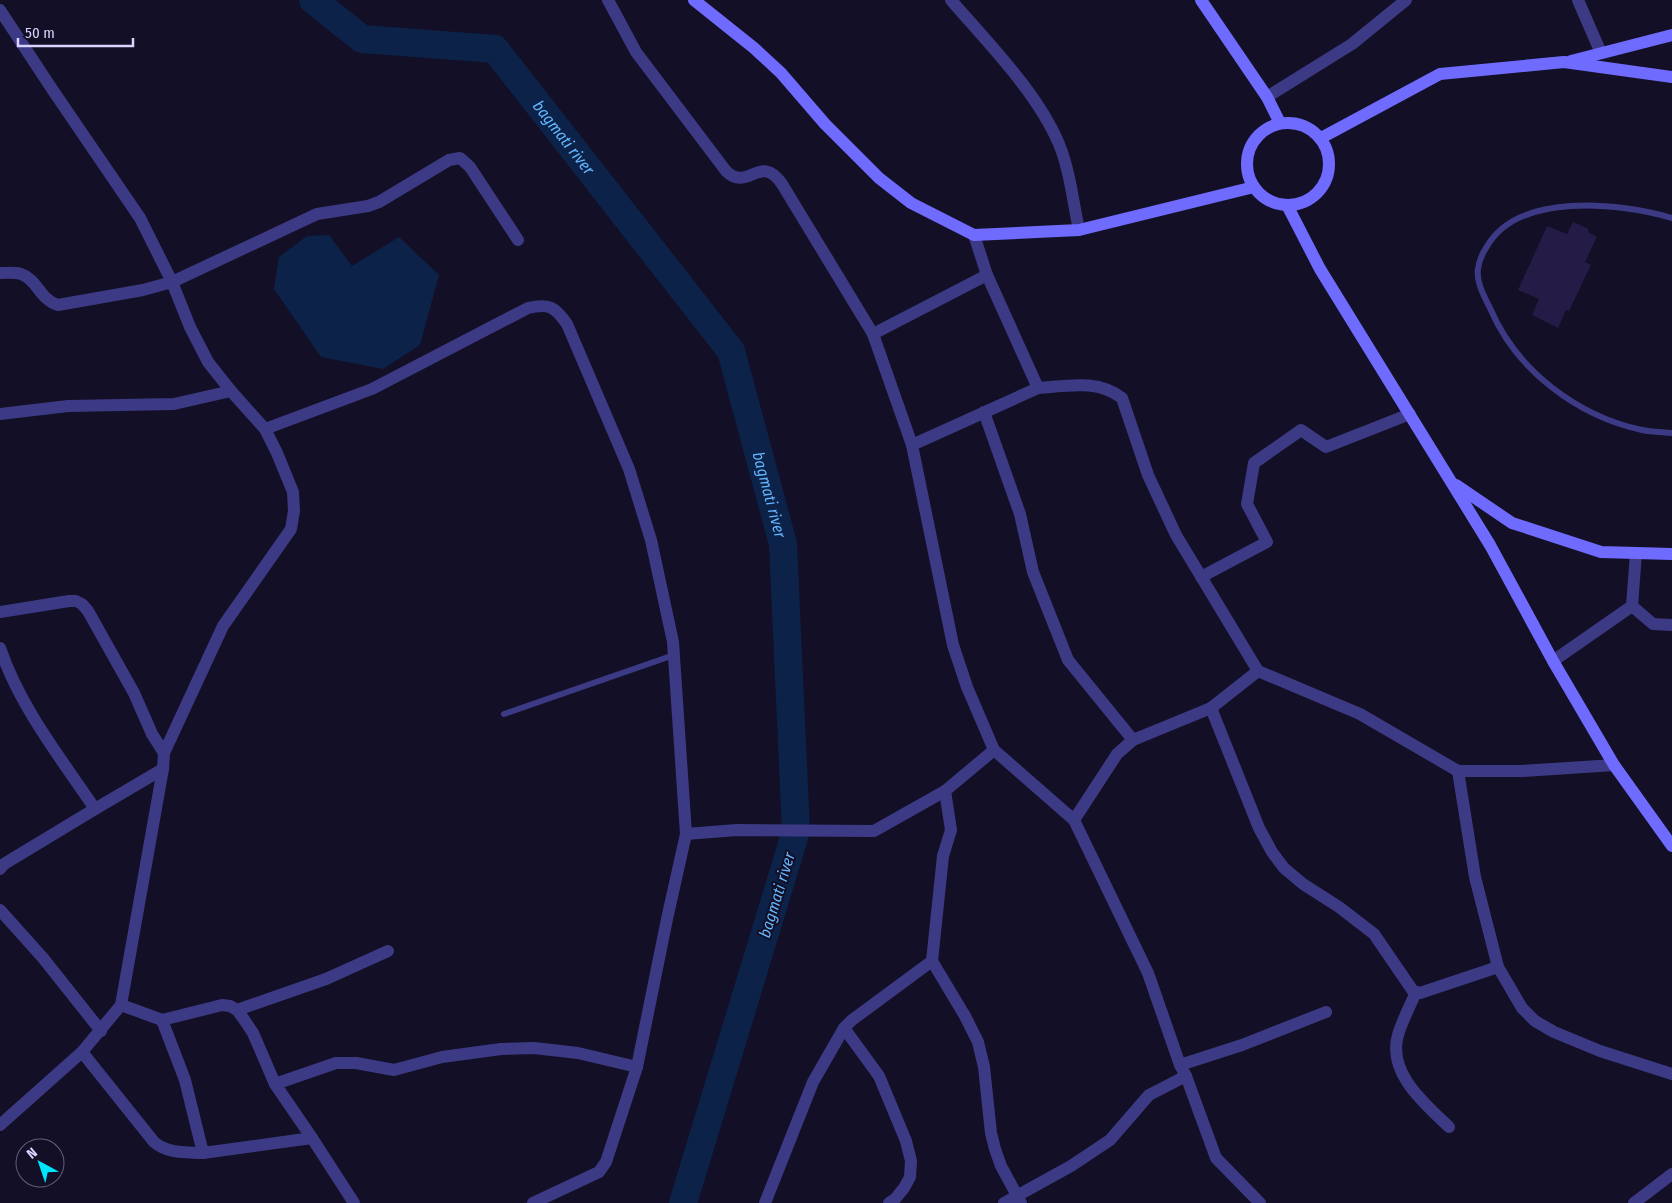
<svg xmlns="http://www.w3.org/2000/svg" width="1672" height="1203" font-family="'Fira Sans Condensed',sans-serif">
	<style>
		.water { fill: #0c2248 }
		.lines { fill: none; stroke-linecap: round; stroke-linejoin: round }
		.river { stroke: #0c2248; stroke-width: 28 }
		.building { fill: #241b47 }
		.lane { stroke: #3d3a85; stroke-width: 6 }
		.street { stroke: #3d3a85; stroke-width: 12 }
		.secondary { stroke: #6f6bff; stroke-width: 12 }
		.labels { text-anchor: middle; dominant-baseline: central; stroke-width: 4; stroke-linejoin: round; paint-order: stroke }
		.water-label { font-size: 16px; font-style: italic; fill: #62b6ff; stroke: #130f26 }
	</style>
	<rect width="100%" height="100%" fill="#130f26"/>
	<path class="water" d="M329,235L352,266L399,237L439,275L420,345L383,369L321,357L274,289L279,257L307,236Z"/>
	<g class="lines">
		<path class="river" id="s1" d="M313,0L362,39L495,49L731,351L783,544L796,831L683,1203"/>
	</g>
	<path class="building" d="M1573,222L1589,229L1588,232L1597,237L1585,262L1591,265L1569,311L1566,310L1558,328L1532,315L1539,299L1518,290L1547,226L1567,234Z"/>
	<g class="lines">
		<g class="lane">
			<path d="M1672,218C1620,203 1517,191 1486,248C1482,254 1479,261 1478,269C1476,282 1484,296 1490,308C1516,370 1577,416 1642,430C1651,432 1662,432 1672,433"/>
			<path d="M504,714L674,655"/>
		</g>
		<g class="street">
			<path d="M608,0L636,52L726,171C748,193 760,152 782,184L873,334L912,445"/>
			<path d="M951,0C988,43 1037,92 1059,144C1070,171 1073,202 1079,230"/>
			<path d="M1578,0L1601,53"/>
			<path d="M0,10L52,89L140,218L172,282L190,327L208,362L231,391L265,429L277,453L293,492L294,511L291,529L223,626L164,753L163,769L121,1005L82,1052L0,1125"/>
			<path d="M1267,97L1352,44L1406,0"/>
			<path d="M974,235L987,275L1038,388C1068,386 1097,379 1122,398L1148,475L1176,535L1258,671L1360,714L1458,771H1522L1614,765"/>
			<path d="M0,273C7,273 14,272 21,274C37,279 40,300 58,305L143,290L172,282L317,214L368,206L379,202L449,160L460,158L470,167L518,240"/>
			<path d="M873,334L987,275"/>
			<path d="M1038,388L912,445L953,645L967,687L994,750L1074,820L1148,973L1180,1065L1186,1076L1216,1158L1260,1203"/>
			<path d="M984,412L1020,514L1033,572L1068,660L1133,740"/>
			<path d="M0,414L68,406L174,404L231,391"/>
			<path d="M265,429L372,389L528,308C549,303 555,307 567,324L629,469L651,540L673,642L686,834L737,830L874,831L945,791L994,750"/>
			<path d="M1201,577L1267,542L1247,504L1254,463L1301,430L1326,447L1410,414"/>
			<path d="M1632,606L1653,624L1672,625"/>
			<path d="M0,612L69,601H76L82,604L88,611L134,693L152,734L164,753"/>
			<path d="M0,648C20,707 60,757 95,809L163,769"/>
			<path d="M1553,661L1632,606L1636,553"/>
			<path d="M1211,708L1259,828L1272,852L1284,868L1303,884L1339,907L1374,934L1413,991L1420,993L1498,967"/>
			<path d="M1458,771L1475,877L1498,967L1522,1008L1535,1021L1554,1032L1600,1051L1672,1074"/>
			<path d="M945,791L951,830L943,856L932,961L965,1016L978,1042L984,1067L991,1133L995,1149L1001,1166L1021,1203"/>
			<path d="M1074,820L1117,754L1133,740L1211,708L1258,671"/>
			<path d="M0,869L4,864L95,809"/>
			<path d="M0,910L43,958L101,1031"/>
			<path d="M1416,992C1410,1006 1402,1021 1398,1035C1387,1073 1425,1104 1449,1127"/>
			<path d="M121,1005L162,1020L222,1005L230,1006L237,1010L243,1018L253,1033L275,1084L312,1138L354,1203"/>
			<path d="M237,1010L326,979L388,951"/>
			<path d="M162,1020L185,1080L203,1153L312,1138"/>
			<path d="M844,1028L879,1076L906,1141L911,1161L910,1177L904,1188L895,1199L889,1203"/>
			<path d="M82,1052L154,1142C168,1154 186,1152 203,1153"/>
			<path d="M1180,1065L1242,1045L1326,1012"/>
			<path d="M275,1084L336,1063H356L394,1070L442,1057L501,1049L534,1048L578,1053L637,1067"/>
			<path d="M533,1203L599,1172L606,1162L637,1067L667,919L686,834"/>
			<path d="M765,1203L813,1082L844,1028L852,1020L932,961"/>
			<path d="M1004,1203L1071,1166L1110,1140L1149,1095L1186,1076"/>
			<path d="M1634,1203L1672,1174"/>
		</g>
		<g class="secondary">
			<path d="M694,0L754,48L781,73L825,124L879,178L911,203L974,235L1079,230L1254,187"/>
			<path d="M1201,0L1267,97L1280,123"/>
			<path d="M1571,61L1672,35"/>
			<circle cx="1288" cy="164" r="41"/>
			<path d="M1321,138L1440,74L1564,62L1672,77"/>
			<path d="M1287,205L1320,269L1490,545L1553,661L1614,765L1672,846"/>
			<path d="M1456,485L1512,523L1601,552L1672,554"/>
		</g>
	</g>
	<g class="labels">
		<g class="water-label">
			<text stroke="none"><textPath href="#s1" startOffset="308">bagmati river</textPath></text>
			<text stroke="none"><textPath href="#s1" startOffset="728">bagmati river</textPath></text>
			<text transform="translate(777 895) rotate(-73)">bagmati river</text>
		</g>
	</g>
	<g transform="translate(40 1163) rotate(320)"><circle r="24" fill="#130f26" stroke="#625e7d"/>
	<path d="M0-4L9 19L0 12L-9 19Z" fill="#00e5ff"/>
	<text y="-8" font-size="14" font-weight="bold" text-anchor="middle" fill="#d9d4ff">N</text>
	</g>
	<path d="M18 38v8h115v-8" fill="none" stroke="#d9d4ff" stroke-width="2.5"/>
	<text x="25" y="38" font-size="15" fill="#d9d4ff" stroke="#130f26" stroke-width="4" paint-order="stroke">50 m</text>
</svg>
